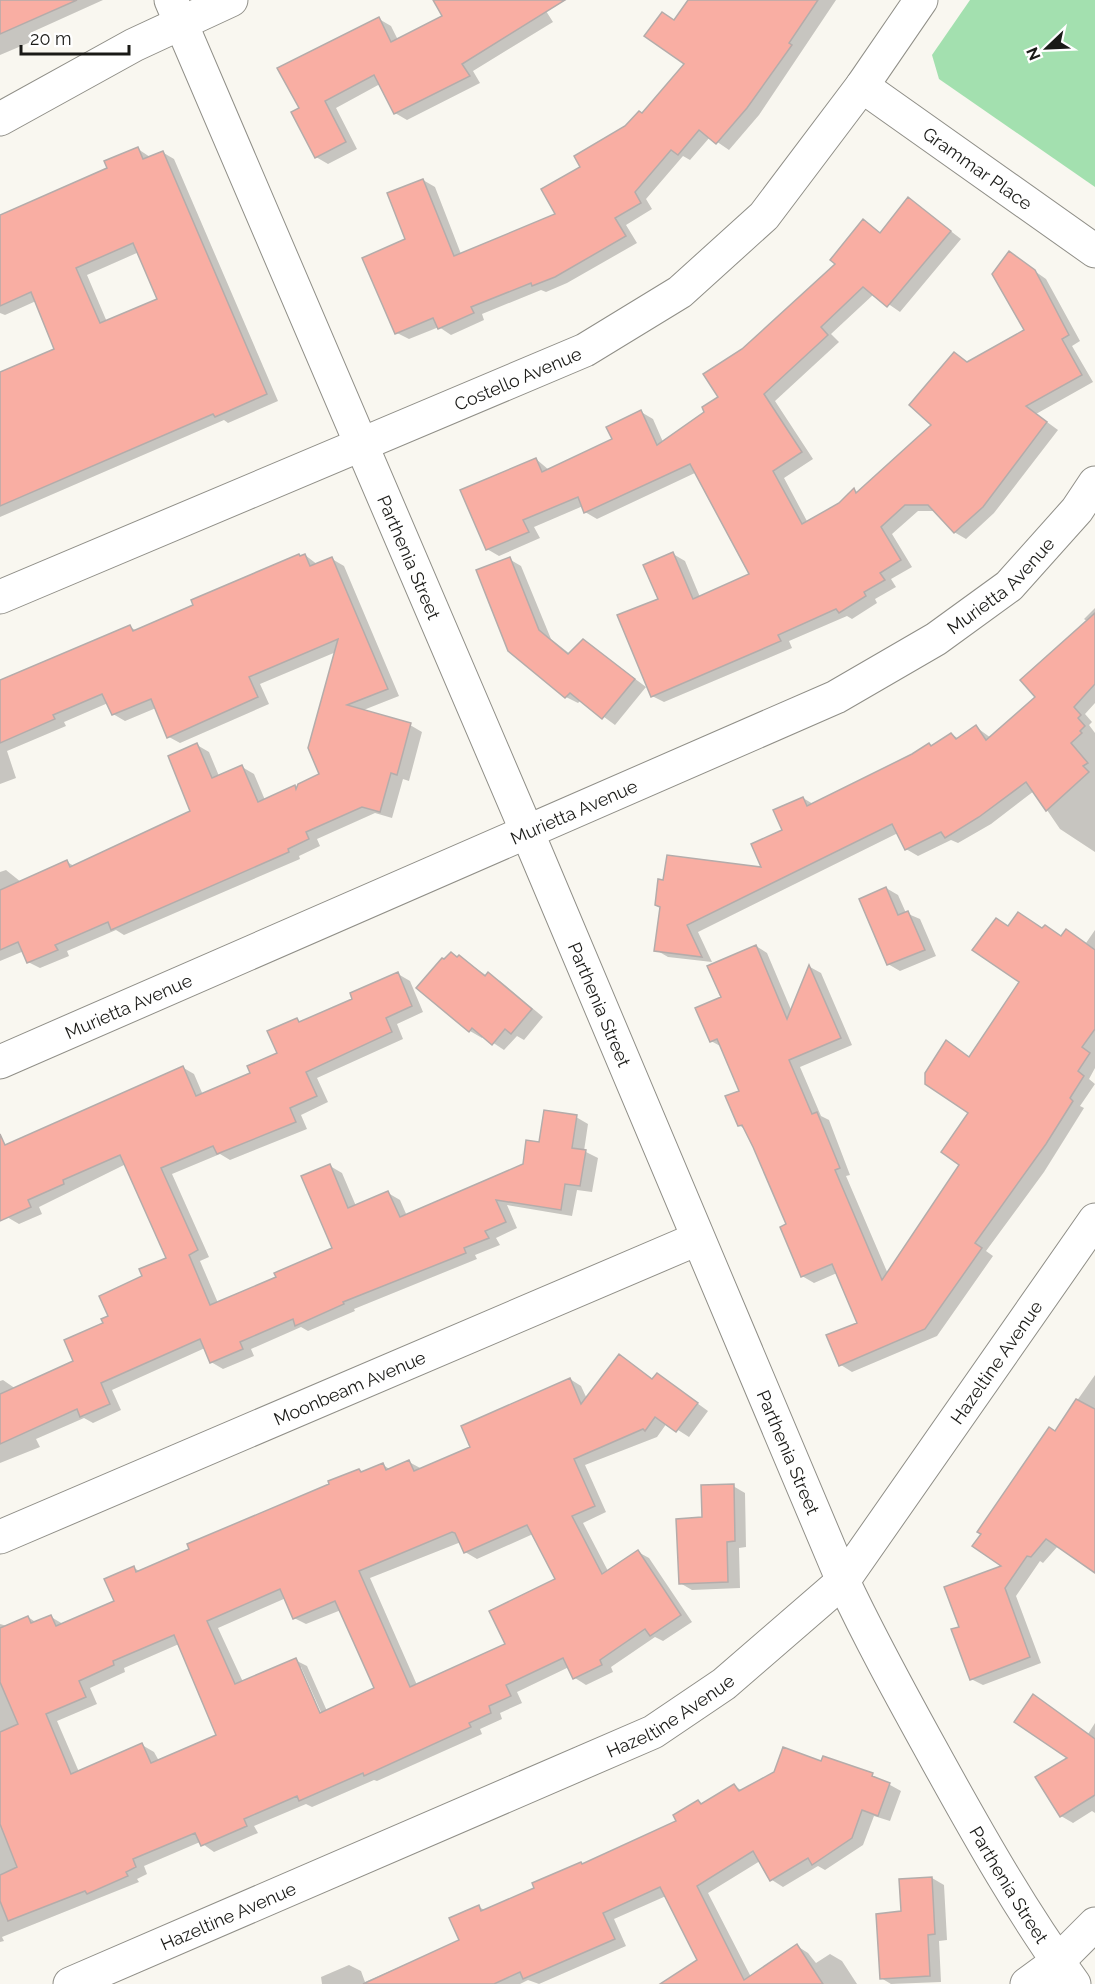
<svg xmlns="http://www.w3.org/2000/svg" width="1095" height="1984" font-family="Raleway,sans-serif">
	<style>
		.green { fill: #a3e0af }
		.shadow { fill: #0003; fill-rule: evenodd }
		.building { fill: #f9aea3; stroke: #b4acaa; stroke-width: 1.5; fill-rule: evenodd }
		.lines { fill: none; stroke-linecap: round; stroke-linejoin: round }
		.minor-casing { stroke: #908f88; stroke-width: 35 }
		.tertiary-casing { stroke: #908f88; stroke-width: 35 }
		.minor { stroke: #fff; stroke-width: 33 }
		.tertiary { stroke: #fff; stroke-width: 33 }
		.labels { text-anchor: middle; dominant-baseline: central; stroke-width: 4.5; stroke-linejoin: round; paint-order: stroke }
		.street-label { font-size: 18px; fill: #1a1a17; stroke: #fff }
	</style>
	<rect width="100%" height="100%" fill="#f9f7f0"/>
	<path class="green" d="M970,0H1095V187L939,79L932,55Z"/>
	<g class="shadow">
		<path d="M0,0H103L30,33L33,41L0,55Z"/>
		<path d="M434,0H539L553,22L473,71L480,83L407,120L395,113L380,84L336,108L357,149L328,164L316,157L301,109L379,19L391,26L398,40L445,16Z"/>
		<path d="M690,0H836L759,115L729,150L710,137L690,160L683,156L646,199L652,209L626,225L637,243L567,283L546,292L541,290L482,314L484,320L451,335L439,327L409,339L397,333L407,240L423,180L435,187L461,254L557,214L582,167L643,114L686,64L674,21Z"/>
		<path d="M138,149L150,157L162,152L174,159L278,401L228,423L224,420L0,517V374L56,350L36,301L5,315L0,313V228L109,169ZM139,252L159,300L107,322L87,275Z"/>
		<path d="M909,199L961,239L900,312L874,294L831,334L839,342L775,401L813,459L784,478L808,523L840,504L854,490L859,493L933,425L954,354L968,363L1026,330L1009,253L1046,279L1080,341L1072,346L1093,382L1036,414L1058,430L994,513L966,539L954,532L935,511H918L892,534L912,567L891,579L896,587L875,599L877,603L852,619L847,616L789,641L792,648L664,702L652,696L660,600L673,554L685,561L700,597L751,575L697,472L597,519L585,512L583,506L534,527L540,538L499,556L487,549L536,459L549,470L614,440L641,412L653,419L663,442L706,413L720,397L743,350L837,264L864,221L881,233Z"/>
		<path d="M305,555L318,565L332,559L344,566L399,696L361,711L410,725L422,732L409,781L403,779L392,818L375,813L317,839L320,846L299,856L300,859L124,935L116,930L67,951L69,956L40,968L28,962L24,951L0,961V872L6,870L21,882L67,862L74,866L192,811L197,745L209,752L219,776L242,767L254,774L265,800L295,787L298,789L321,775L336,652L260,684L269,704L180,743L169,737L156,708L125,721L113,714L108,703L64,722L66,726L7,751L16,778L0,784V683L130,627L137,631Z"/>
		<path d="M509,559L521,566L551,639L570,654L583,640L646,687L615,725L581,700L578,703L566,697Z"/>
		<path d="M1095,608V703L1085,714L1092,722L1089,725L1095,733V852L1060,829L1034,791L991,824L958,843L951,840L918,856L906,849L898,833L698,932L712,962L668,957L656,950L661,907L763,869L803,798L813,804L912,756L929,744L933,747L951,734L959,739L976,727L991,738L1037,697L1088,622L1084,619Z"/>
		<path d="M886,888L898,895L906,913L920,919L936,956L900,971L888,964Z"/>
		<path d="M1009,927L1043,930L1086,943L1095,930V1068L1089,1079L1095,1084L1080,1106L1084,1108L1044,1172L986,1251L993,1256L937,1336L852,1372L841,1365L859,1323L837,1273L814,1283L802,1276L788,1225L746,1130L739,1125L741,1091L722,1047L711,1041L723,997L756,946L767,953L792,1012L810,967L821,973L852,1045L800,1067L821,1116L829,1120L850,1175L846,1176L888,1274L961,1164L970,1113L947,1042L970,1058L1021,982Z"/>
		<path d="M460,957L487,976L488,974L500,981L543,1017L524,1040L517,1036L504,1050L483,1036L482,1038L470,1031L418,987Z"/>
		<path d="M398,974L410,981L423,1012L397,1024L403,1039L317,1078L328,1102L301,1115L307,1129L230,1160L220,1154L172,1174L209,1257L200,1261L218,1303L278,1278L334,1249L330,1166L342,1173L356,1206L388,1193L400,1200L407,1216L524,1165L540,1143L576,1117L588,1124L584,1151L598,1158L592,1192L577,1190L572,1216L507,1205L517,1228L496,1238L500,1245L475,1255L477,1259L354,1309L355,1311L308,1331L301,1327L251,1349L254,1356L223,1369L211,1362L205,1348L112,1390L121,1410L93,1423L84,1418L36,1439L40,1447L0,1463V1381L3,1380L16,1389L75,1362L144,1277L168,1258L126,1164L39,1207L42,1214L19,1224L7,1217H0V1149L182,1067L194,1074L203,1095L252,1074L279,1054L297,1020L302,1023L354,1000Z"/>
		<path d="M658,1375L708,1411L689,1437L667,1423L657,1437L585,1465L606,1512L583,1523L608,1571L638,1552L649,1558L692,1622L663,1641L655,1637L611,1667L613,1672L586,1685L575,1678L569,1667L517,1692L522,1703L500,1713L502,1719L480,1729L482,1734L377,1781L374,1780L312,1807L306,1804L254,1826L258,1833L214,1852L200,1842L144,1866L147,1874L137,1879L139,1882L2,1937L4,1941L0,1942V1624L7,1626L28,1617L37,1623L51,1617L63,1624L116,1601L134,1568L141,1572L359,1470L364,1473L383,1465L391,1470L409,1462L422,1469L472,1447L570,1379L581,1386L587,1399L653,1380ZM533,1534L557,1580L507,1645L417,1685L370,1578L461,1542L465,1552L477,1559ZM286,1598L294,1618L306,1624L341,1610L376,1689L327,1711L307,1666L295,1660L243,1682L218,1628ZM179,1644L218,1736L159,1761L154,1752L142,1745L79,1772L57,1721L97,1704L90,1688L125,1672L124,1668ZM298,1667H301L324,1719L321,1721Z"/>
		<path d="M1095,1375V1572L1058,1546L1043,1563L1040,1561L1016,1596L1041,1663L983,1685L971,1679L961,1628L1004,1566L1055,1432Z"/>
		<path d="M733,1486L745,1493L746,1547L739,1548L740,1588L692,1590L680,1583L703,1518Z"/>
		<path d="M1045,1703L1088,1734L1095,1723V1813L1092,1811L1073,1823L1061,1816L1069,1758Z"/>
		<path d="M822,1763L872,1775L901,1791L890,1821L874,1816L863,1845L825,1870L818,1866L783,1887L772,1880L760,1861L708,1893L751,1977L797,1946L808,1953L816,1963L830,1954L842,1961L857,1984H671L699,1961L666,1896L614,1919L626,1946L539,1984L528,1980L520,1984H322L321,1977L349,1965L361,1971L365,1982L461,1940L479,1907L486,1911L678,1822L699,1802L703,1805L734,1786L743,1791Z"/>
		<path d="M932,1878L944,1885L947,1940L939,1941L941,1982L891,1984L881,1978L902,1912Z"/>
	</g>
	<g class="building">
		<path d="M0,0H77L0,34Z"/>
		<path d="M433,0H565L462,64L470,76L394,114L374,75L325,101L346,142L315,158L291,112L299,108L277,68L379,17L391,42L442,16Z"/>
		<path d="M688,0H818L789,43L792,45L747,108L716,144L699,130L678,155L671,150L635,192L641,203L615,218L626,236L555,277L532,286L531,283L471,307L474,313L438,329L433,318L395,334L362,258L405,239L387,193L423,179L454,256L555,214L541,189L580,167L574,156L625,126L639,111L642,113L684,64L644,36L662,12L674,20Z"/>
		<path d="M138,147L143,159L163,151L267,394L215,417L213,414L0,506V372L54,349L31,292L0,306V215L107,168L104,161ZM133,243L157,299L100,323L76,268Z"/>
		<path d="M908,197L951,231L887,307L863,287L821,327L828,335L764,394L802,452L773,471L802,524L839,503L854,488L856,493L931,425L909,405L954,352L967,362L1024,330L992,274L1009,251L1035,270L1069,335L1062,339L1082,375L1026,406L1047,422L983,507L954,533L928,505H905L881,527L901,560L880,573L885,580L864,592L866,596L839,613L836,609L778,635L781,641L651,697L617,615L658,599L643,565L673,552L693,599L749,574L690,464L584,513L578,497L523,520L529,532L486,550L460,490L536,458L542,472L612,439L606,427L641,410L657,445L704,412L702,407L718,397L703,374L742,349L835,264L830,260L863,219L880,233Z"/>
		<path d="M299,554L300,556L305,554L310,566L332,557L388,689L347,705L411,723L397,775L391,773L380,812L362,807L306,832L309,839L288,849L289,852L111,930L108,922L55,945L58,950L27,963L18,942L0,950V890L67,860L70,867L190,811L168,756L197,743L212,778L242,765L258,802L295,785L296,789L298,784L319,774L308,748L338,639L249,677L258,697L167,738L151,699L112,715L102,694L53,715L55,719L0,743V680L130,625L133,631L193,605L191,600Z"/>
		<path d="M510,557L539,630L568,654L583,639L635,679L602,719L570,693L565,698L508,651L476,570Z"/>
		<path d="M1095,613V684L1074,707L1081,715L1078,718L1085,726L1080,731L1082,733L1071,743L1088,763L1083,766L1089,772L1046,811L1026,782L979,817L945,838L941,832L905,850L892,824L687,925L702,957L654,951L660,907L655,905L658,879L663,880L667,855L761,867L751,844L782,830L773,810L803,797L807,806L912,754L929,743L931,746L951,733L956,739L976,725L986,740L1035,697L1020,680Z"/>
		<path d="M886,887L898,915L908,911L925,950L887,965L859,899Z"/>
		<path d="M1018,912L1042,928L1045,925L1061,936L1066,929L1095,950V1029L1082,1047L1090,1053L1078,1071L1084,1076L1070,1098L1073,1101L1046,1144L975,1243L982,1248L925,1329L839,1366L826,1335L857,1323L832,1264L801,1277L780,1227L786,1224L753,1147L742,1125L738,1126L725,1096L739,1091L717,1039L710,1042L695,1008L721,997L707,966L756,945L787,1019L809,965L841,1038L789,1060L812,1114L817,1112L840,1168L835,1170L882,1280L959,1165L941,1152L968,1113L925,1084V1073L946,1040L969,1057L1019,982L972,950L996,918L1008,926Z"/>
		<path d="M451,952L457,957L459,955L485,976L488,972L532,1009L511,1034L505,1029L492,1045L472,1028L469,1032L416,988L442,958L444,959Z"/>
		<path d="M398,972L412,1006L386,1018L392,1032L306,1072L317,1096L290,1108L296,1122L217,1154L213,1146L161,1168L198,1250L189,1255L210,1305L276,1277L274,1273L332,1248L301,1176L330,1164L348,1208L388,1191L400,1217L523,1164L526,1140L539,1142L544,1110L577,1115L572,1148L586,1150L580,1186L565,1184L561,1210L496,1200L506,1222L485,1231L489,1238L464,1248L466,1253L343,1302L344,1304L295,1326L293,1319L240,1342L243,1349L210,1363L200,1339L101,1383L110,1404L80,1417L77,1409L0,1444V1394L73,1361L64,1340L103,1323L101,1319L108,1316L99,1296L142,1276L139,1269L166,1258L120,1155L63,1180L64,1184L28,1200L31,1207L0,1221V1134L5,1145L183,1066L196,1096L250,1073L247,1066L277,1053L267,1031L297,1018L299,1022L352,999L350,993Z"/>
		<path d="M619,1354L652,1379L657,1373L698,1403L676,1432L655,1417L645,1431L643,1429L574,1459L595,1506L572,1516L602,1574L638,1550L681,1615L650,1636L645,1629L600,1660L602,1665L573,1679L563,1658L506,1685L511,1696L489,1706L491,1713L469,1723L471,1727L364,1776L363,1773L299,1801L297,1796L244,1819L247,1826L201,1846L195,1833L133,1859L136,1867L126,1872L128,1876L87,1894L85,1891L8,1921L0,1901V1875L17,1867L0,1824V1732L18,1724L0,1682V1628L28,1616L31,1623L51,1615L56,1626L114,1601L104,1579L134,1566L136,1572L189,1549L187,1544L329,1484L328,1481L359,1469L361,1472L383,1463L386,1470L409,1460L414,1471L470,1447L461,1426L570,1378L581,1404ZM527,1525L555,1579L489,1611L505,1644L410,1687L359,1571L452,1532L455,1533L464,1553ZM280,1589L293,1619L335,1601L374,1688L320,1713L296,1658L235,1684L207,1621ZM174,1635L216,1735L151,1763L142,1743L71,1774L46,1714L86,1697L79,1681L114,1665L113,1661Z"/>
		<path d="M1076,1399L1095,1409V1573L1046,1539L1031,1557L1027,1556L1005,1588L1030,1657L970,1680L951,1629L959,1627L944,1587L1001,1566L972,1546L981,1534L977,1532L1049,1427L1055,1431Z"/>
		<path d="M734,1484L735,1541L727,1542L728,1582L679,1584L676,1519L702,1517L701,1485Z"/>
		<path d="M1033,1694L1095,1739V1795L1060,1817L1035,1777L1067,1758L1014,1722Z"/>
		<path d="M783,1747L821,1761L823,1756L873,1773L872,1776L890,1783L878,1816L862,1810L852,1838L812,1865L808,1858L770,1881L753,1851L697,1886L744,1980L797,1944L823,1984H660L697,1960L660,1887L603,1913L615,1939L523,1979L520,1972L494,1984H363L459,1940L449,1918L479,1905L481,1911L534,1888L532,1883L581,1862L582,1864L676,1821L673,1815L698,1800L701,1804L734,1784L739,1791L774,1772Z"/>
		<path d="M932,1877L935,1934L928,1935L930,1976L880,1979L876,1914L901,1911L899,1879Z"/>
	</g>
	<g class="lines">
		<g class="minor-casing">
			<g id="minor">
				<path id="s1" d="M862,86L1095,251"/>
				<path d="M0,119L134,45L231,0"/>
				<path id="s2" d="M0,597L585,350L680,292L764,216L862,86L921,0"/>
				<path id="s3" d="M0,1062L836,697L936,639L1009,586L1077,510L1095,483"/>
				<path id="s4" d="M0,1537L697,1239"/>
				<path id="s5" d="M70,1984L653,1732L724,1684L843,1581"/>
				<path d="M1027,1984L1057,1962L1095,1924"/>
			</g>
		</g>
		<g class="tertiary-casing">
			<g id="tertiary">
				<path id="s6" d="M171,0L528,834L843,1581C872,1643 905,1702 938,1762C980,1838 1023,1914 1074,1984"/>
				<path id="s7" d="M843,1581L1095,1220"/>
			</g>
		</g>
		<use href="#minor" class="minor"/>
		<use href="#tertiary" class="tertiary"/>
	</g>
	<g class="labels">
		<g class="street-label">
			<text stroke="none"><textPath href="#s1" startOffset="142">Grammar Place</textPath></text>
			<text stroke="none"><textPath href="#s2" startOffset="562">Costello Avenue</textPath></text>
			<text stroke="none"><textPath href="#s6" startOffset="606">Parthenia Street</textPath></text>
			<text stroke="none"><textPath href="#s3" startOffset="1112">Murietta Avenue</textPath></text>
			<text stroke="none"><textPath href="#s3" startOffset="626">Murietta Avenue</textPath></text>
			<text stroke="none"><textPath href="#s6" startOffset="1092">Parthenia Street</textPath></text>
			<text stroke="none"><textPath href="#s3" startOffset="140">Murietta Avenue</textPath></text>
			<text stroke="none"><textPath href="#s7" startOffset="267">Hazeltine Avenue</textPath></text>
			<text stroke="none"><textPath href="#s4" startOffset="380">Moonbeam Avenue</textPath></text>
			<text stroke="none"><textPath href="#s6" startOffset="1578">Parthenia Street</textPath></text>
			<text stroke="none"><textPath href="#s5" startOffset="658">Hazeltine Avenue</textPath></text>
			<text stroke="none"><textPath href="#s6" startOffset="2064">Parthenia Street</textPath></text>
			<text stroke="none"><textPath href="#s5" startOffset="172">Hazeltine Avenue</textPath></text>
		</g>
	</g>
	<g transform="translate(1047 48) rotate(247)" stroke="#ffffff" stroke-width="4.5" paint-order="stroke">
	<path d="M0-4.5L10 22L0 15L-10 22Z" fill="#1a1a17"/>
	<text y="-9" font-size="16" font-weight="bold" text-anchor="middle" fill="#1a1a17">N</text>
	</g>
	<path d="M21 45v9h108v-9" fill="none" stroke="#1a1a17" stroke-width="3"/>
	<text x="30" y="45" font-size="18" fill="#1a1a17" stroke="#ffffff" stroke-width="4.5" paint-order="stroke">20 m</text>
</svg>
